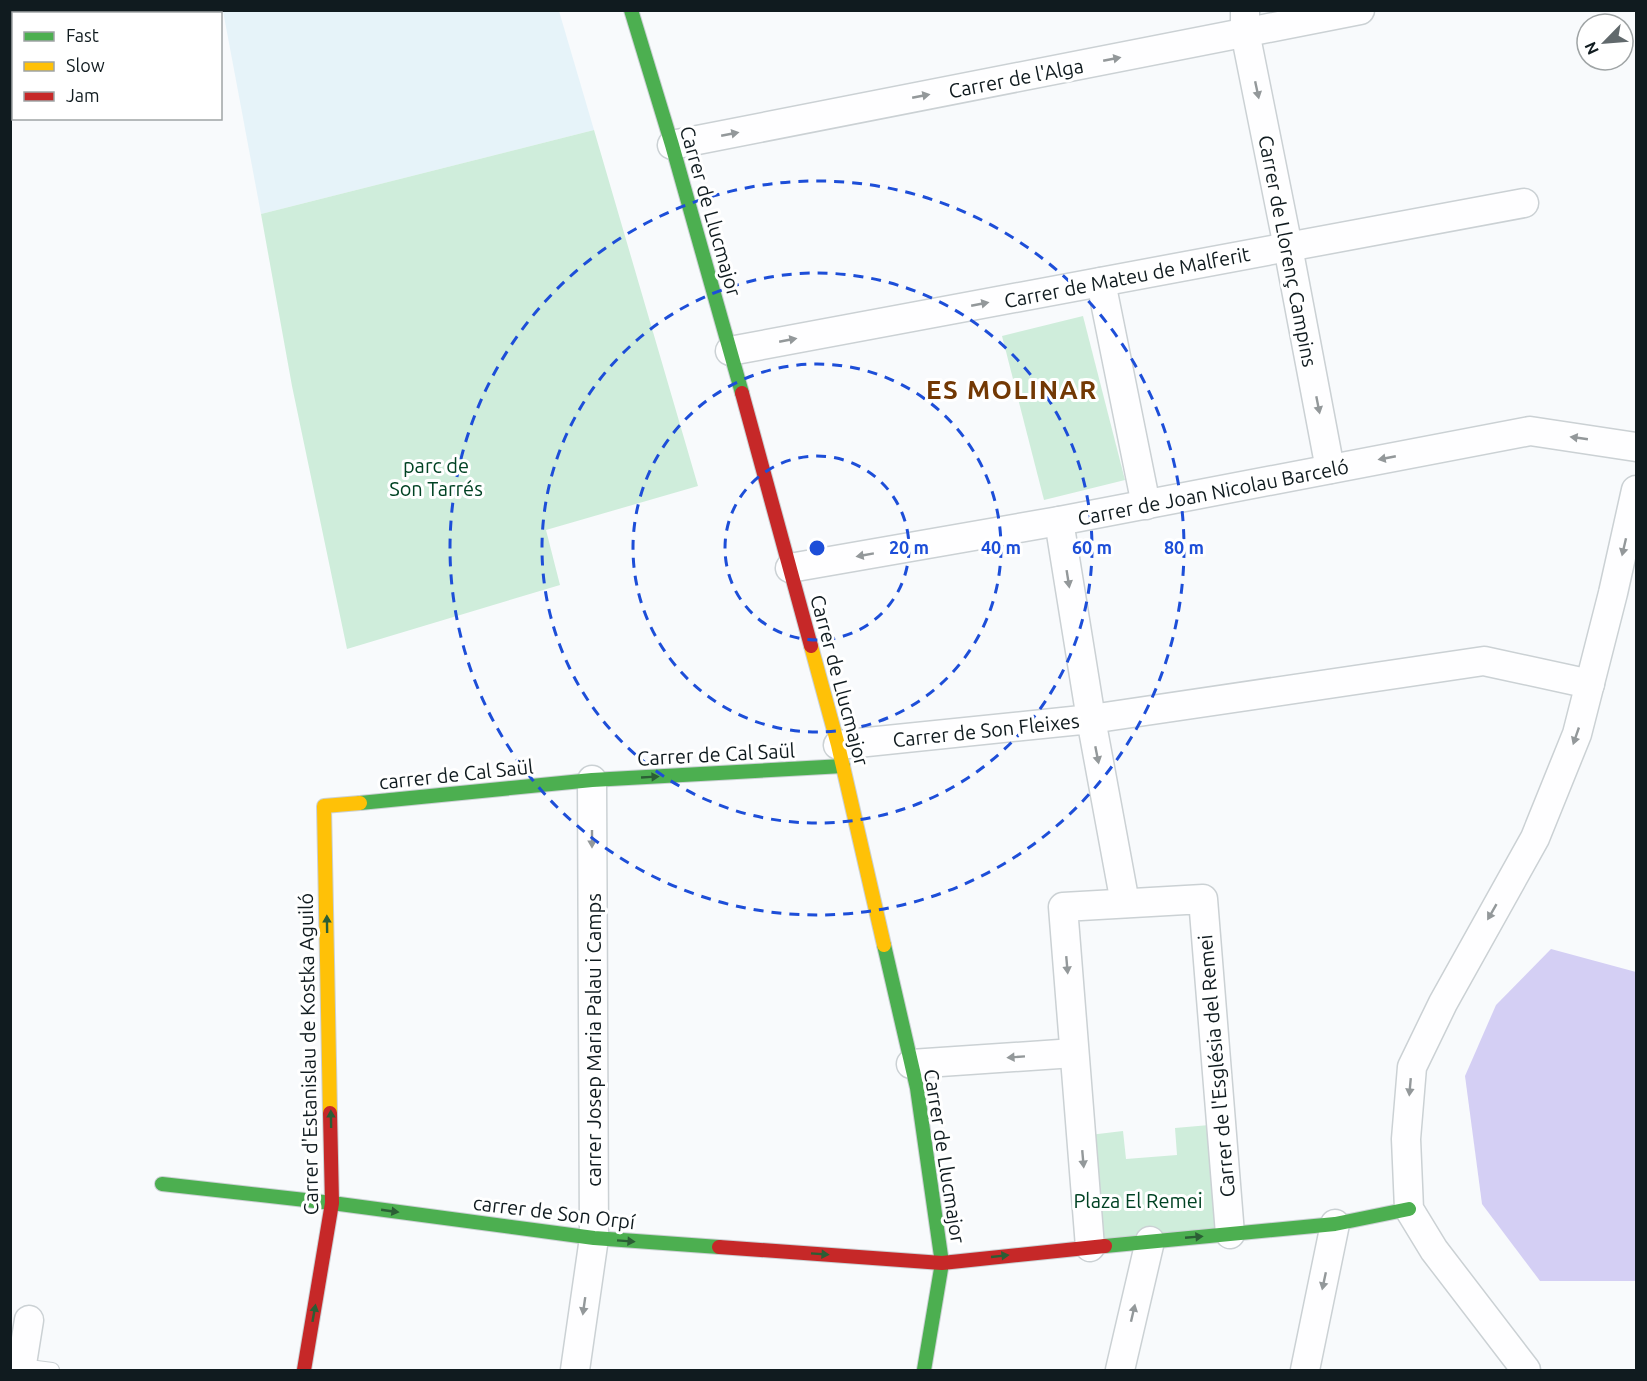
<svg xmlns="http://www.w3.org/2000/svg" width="1647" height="1381" font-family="Ubuntu,sans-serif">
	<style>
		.built { fill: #e6f3f9 }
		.green { fill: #cfeddb }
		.water { fill: #d4cff4 }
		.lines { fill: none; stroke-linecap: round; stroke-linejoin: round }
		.lane-casing { stroke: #cbd1d4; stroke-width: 16 }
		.street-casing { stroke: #cbd1d4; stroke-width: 31 }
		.fast-casing { stroke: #cbd1d4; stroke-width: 16 }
		.slow-casing { stroke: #cbd1d4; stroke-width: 16 }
		.jam-casing { stroke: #cbd1d4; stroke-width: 16 }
		.lane { stroke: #fefeff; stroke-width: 14 }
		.street { stroke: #fefeff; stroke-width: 28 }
		.fast { stroke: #4caf50; stroke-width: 14 }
		.slow { stroke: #ffc107; stroke-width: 14 }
		.jam { stroke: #c62828; stroke-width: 14 }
		.oneway { fill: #93989a }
		.oneway2 { fill: #2b5e35 }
		.ring { fill: none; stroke: #1d4ed8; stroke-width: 3; stroke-dasharray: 10 8 }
		.labels { text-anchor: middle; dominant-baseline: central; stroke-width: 6; stroke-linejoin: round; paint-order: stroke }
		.street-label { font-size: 20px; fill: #101b1f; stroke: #fff }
		.park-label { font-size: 20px; fill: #004223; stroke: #fff }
		.district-label { font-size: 26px; font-weight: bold; letter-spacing: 1.5px; fill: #723804; stroke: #fff }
		.centre { fill: #1d4ed8; stroke: #fff; stroke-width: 3 }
		.ring-label { font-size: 18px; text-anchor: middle; font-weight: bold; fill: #1d4ed8; stroke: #fff; stroke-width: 6; stroke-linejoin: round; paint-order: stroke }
	</style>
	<rect width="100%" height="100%" fill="#f8fafc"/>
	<path class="built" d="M223,11H559L594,130L261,214Z"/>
	<g class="green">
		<path d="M594,130L698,486L546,530L560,585L347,649L292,386L261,214Z"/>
		<path d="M1083,316L1125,480L1044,500L1002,336Z"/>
		<path d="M1221,1124L1230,1234L1090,1247L1081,1136L1123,1131L1126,1159L1177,1155L1175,1128Z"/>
	</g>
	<path class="water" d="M1551,949L1636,972V1281H1540L1482,1204L1465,1076L1496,1005Z"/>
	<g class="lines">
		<g class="lane-casing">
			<path id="lane" d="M21,1366L52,1370"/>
		</g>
		<g class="street-casing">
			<g id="street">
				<path d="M1245,10V32L1288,247L1330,469"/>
				<path d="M672,145L1360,10"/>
				<path d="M1101,282L1146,505"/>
				<path d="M730,351L1524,203"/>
				<path d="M1059,521L1091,719L1484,661L1590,684"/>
				<path d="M790,568L1059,521L1530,431L1636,447"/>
				<path d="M838,745L1091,719L1125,903"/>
				<path d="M911,1064L1074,1053"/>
				<path d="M1090,1247L1063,907L1203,899L1230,1234"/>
				<path d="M21,1370L29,1320"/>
				<path d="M575,1370L594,1238L592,780"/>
				<path d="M1120,1370L1150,1241"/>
				<path d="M1305,1370L1335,1224"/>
				<path d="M1526,1370L1434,1250L1409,1209L1406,1139L1412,1067L1443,1003L1535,838L1577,734L1613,593L1636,490"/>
			</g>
		</g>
		<g class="fast-casing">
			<g id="fast">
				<path d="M631,10L672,145L742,393"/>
				<path d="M360,803L592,780L843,766"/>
				<path d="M884,945L917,1088L942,1263L924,1370"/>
				<path d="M162,1184L332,1203L594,1238L719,1247"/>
				<path d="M1105,1246L1335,1224L1409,1209"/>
			</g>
		</g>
		<g class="slow-casing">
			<g id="slow">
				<path d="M811,646L838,745L884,945"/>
				<path d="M330,1113L324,806L360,803"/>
			</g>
		</g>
		<g class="jam-casing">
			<g id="jam">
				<path d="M742,393L811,646"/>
				<path d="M719,1247L942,1263L1105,1246"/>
				<path d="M304,1370L332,1203L330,1113"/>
			</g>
		</g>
		<use href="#lane" class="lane"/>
		<use href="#street" class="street"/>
		<use href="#fast" class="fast"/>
		<use href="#slow" class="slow"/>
		<use href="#jam" class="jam"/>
	</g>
	<defs><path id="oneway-solid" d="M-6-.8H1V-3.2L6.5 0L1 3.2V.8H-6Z" transform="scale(1.5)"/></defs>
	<g class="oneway">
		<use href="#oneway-solid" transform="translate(1112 59) rotate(-11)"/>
		<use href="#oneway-solid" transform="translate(1257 90) rotate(78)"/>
		<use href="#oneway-solid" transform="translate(921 96) rotate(-11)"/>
		<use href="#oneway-solid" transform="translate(730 134) rotate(-11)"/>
		<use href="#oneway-solid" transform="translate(980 304) rotate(-11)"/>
		<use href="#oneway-solid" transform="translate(788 340) rotate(-11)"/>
		<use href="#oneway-solid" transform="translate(1318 405) rotate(79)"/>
		<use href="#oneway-solid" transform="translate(1579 438) rotate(-172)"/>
		<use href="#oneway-solid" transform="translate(1387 458) rotate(169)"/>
		<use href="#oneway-solid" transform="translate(1624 547) rotate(103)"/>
		<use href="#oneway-solid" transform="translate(865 555) rotate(170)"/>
		<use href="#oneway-solid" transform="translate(1068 579) rotate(81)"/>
		<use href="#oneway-solid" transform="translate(1576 736) rotate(109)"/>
		<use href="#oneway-solid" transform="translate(1097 755) rotate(79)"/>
		<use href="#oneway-solid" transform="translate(592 839) rotate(90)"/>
		<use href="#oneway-solid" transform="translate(1492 912) rotate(120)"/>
		<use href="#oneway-solid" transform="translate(1067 965) rotate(85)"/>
		<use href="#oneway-solid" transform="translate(1016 1057) rotate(176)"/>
		<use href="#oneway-solid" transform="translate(1410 1087) rotate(95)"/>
		<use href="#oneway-solid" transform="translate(1083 1159) rotate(85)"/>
		<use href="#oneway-solid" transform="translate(1324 1281) rotate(102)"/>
		<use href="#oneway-solid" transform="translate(584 1306) rotate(98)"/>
		<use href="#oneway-solid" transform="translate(1133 1313) rotate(-77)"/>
	</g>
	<g class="oneway2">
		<use href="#oneway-solid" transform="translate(650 777) rotate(-3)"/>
		<use href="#oneway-solid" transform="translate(327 924) rotate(-91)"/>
		<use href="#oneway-solid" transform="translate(331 1119) rotate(-91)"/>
		<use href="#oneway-solid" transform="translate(390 1211) rotate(8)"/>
		<use href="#oneway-solid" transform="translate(1194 1237) rotate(-5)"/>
		<use href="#oneway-solid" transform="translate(626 1241) rotate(4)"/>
		<use href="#oneway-solid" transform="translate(820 1254) rotate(4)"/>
		<use href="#oneway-solid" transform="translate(1000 1256) rotate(-6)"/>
		<use href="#oneway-solid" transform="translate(314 1313) rotate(-80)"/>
	</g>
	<g class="ring">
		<circle cx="817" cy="548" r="92"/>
		<circle cx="817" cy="548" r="184"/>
		<circle cx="817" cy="548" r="275"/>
		<circle cx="817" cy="548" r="367"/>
	</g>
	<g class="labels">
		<g class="street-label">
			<text transform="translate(1016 78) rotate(-11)">Carrer de l'Alga</text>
			<text transform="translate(711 211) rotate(74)">Carrer de Llucmajor</text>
			<text transform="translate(1288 251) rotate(79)">Carrer de Llorenç Campins</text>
			<text transform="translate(1127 277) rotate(-11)">Carrer de Mateu de Malferit</text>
			<text transform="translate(1213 492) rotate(-11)">Carrer de Joan Nicolau Barceló</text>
			<text transform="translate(840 680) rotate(75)">Carrer de Llucmajor</text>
			<text transform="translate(986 730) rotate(-6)">Carrer de Son Fleixes</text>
			<text transform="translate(716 754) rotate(-3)">Carrer de Cal Saül</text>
			<text transform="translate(456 774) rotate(-6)">carrer de Cal Saül</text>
			<text transform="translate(593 1040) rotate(-90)">carrer Josep Maria Palau i Camps</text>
			<text transform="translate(308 1054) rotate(-91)">Carrer d'Estanislau de Kostka Aguiló</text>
			<text transform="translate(1216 1066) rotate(-95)">Carrer de l'Església del Remei</text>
			<text transform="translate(945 1156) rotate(81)">Carrer de Llucmajor</text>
			<text transform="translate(554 1212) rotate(7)">carrer de Son Orpí</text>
		</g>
		<g class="park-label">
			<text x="436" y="465">parc de<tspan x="436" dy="23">Son Tarrés</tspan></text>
			<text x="1138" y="1200">Plaza El Remei</text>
		</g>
		<g class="district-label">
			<text x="1012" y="389">ES MOLINAR</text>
		</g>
	</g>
	<circle cx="817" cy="548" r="9" class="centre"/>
	<g class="ring-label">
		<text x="909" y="554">20 m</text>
		<text x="1001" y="554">40 m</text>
		<text x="1092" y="554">60 m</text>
		<text x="1184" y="554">80 m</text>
	</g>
	<rect width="1647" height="1381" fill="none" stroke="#101b1f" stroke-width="24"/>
	<rect x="12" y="12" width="210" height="108" fill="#ffffff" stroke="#9fa4a5" stroke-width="1.5"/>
	<rect x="24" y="32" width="30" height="9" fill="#4caf50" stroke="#9fa4a5" stroke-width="1.5"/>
	<text x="66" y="42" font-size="18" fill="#101b1f">Fast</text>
	<rect x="24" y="62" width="30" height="9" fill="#ffc107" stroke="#9fa4a5" stroke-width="1.5"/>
	<text x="66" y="72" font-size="18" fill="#101b1f">Slow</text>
	<rect x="24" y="92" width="30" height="9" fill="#c62828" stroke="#9fa4a5" stroke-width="1.5"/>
	<text x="66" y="102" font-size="18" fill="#101b1f">Jam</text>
	<g transform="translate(1605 42) rotate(245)"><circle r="28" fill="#ffffff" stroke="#9fa4a5" stroke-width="1.5"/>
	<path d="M0-4.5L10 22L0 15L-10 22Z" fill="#61696c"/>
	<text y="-9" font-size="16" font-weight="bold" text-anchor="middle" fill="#101b1f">N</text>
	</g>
</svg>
